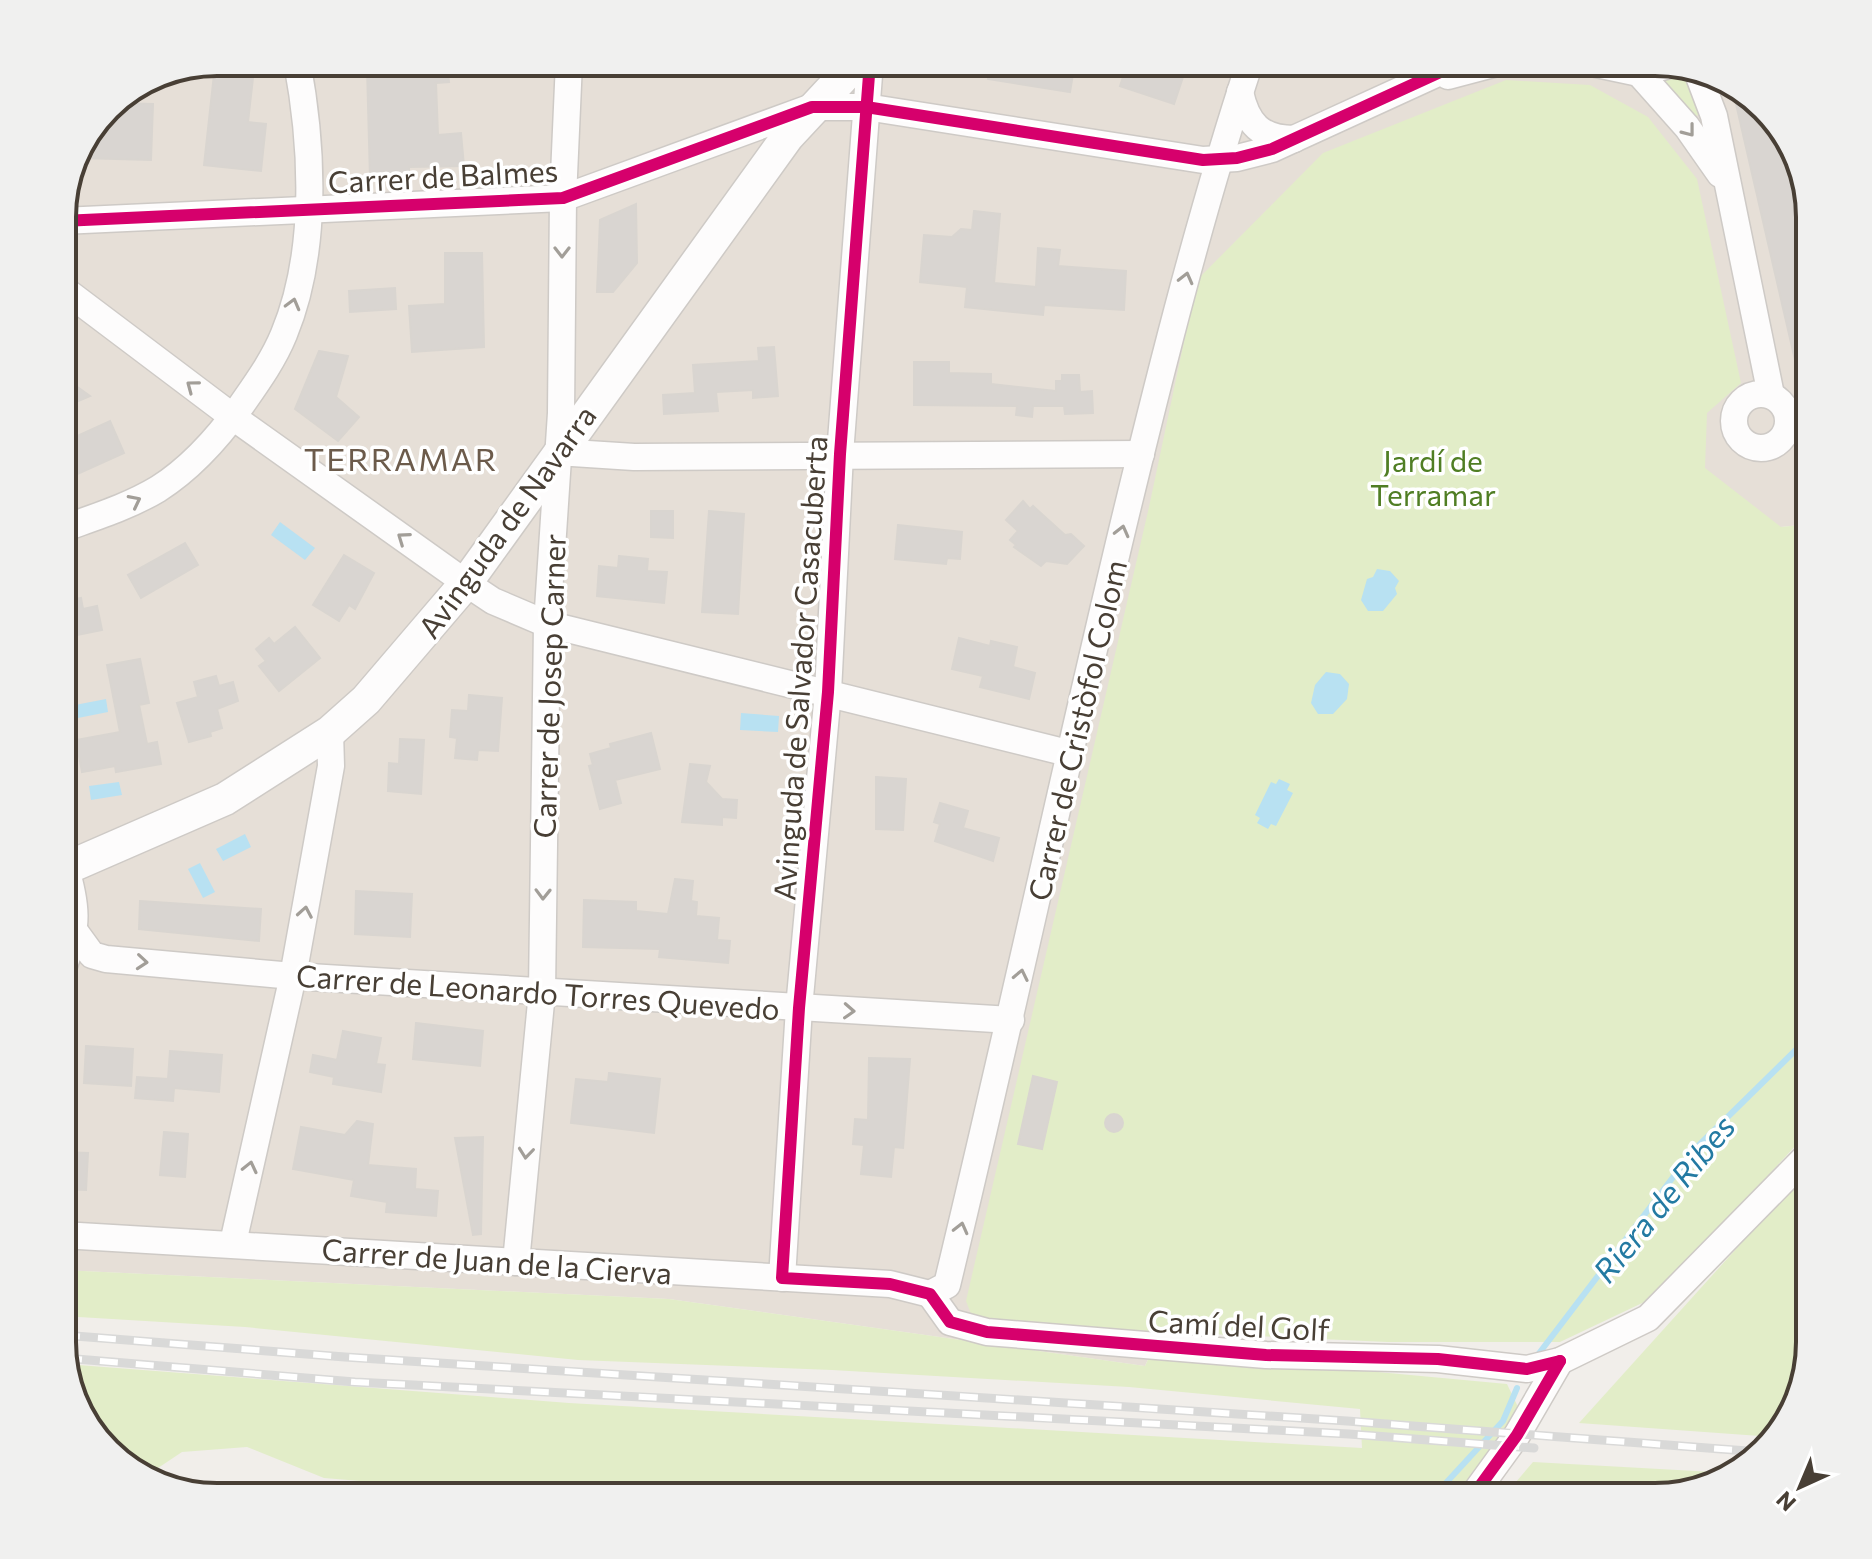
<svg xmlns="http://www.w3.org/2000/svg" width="1872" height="1559" font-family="Commissioner,sans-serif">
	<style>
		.residential { fill: #e6dfd7 }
		.green { fill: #e2edc8 }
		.water { fill: #b8e1f2 }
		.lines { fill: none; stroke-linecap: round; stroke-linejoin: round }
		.stream { stroke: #b8e1f2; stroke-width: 6 }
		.building { fill: #d9d5d1; stroke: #d9d5d0; stroke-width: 2 }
		.minor-casing { stroke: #cecac6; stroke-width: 29 }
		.tertiary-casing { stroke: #cecac6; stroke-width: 35 }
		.minor { stroke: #fdfcfc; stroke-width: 26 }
		.tertiary { stroke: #fdfcfc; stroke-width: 32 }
		.rail-casing { stroke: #d9d9d8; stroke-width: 9 }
		.rail { stroke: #fff; stroke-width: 6; stroke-dasharray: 18; stroke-linecap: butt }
		.cycleway-casing { stroke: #fff; stroke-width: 17 }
		.cycleway { stroke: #d6006c; stroke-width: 12 }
		.oneway { stroke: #a29e98 }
		.labels { text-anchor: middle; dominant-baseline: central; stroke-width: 7; stroke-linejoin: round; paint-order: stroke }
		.street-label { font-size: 30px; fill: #483f35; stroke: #fff }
		.park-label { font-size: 30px; fill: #507e24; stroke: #fff }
		.neighbourhood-label { font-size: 32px; letter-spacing: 2px; fill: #6c5b4b; stroke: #fff }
		.water-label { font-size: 32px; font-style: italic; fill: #237aa2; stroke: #fff }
		.rim { fill: none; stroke: #483f35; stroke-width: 4 }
	</style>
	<rect width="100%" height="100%" fill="#f1eeea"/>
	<path class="residential" d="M217,62H1656L1758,101L1798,157L1810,217V524L1781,527L1329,945L1145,1366L669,1299L62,1270V206L78,149L114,101Z"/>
	<g class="green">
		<path d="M1674,69L1695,77L1704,112L1690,119L1652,78Z"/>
		<path d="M1506,80L1590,85L1648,117L1697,179L1741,383L1707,413L1705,468L1781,527L1810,524V1130L1657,1296L1560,1342H1388L985,1324L973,1319L966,1301L1149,507L1197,280L1323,153Z"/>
		<path d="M1810,1167V1343L1774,1437L1579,1423Z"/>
		<path d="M62,1270L669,1299L1145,1366L1152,1351L1507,1384L1518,1407L1509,1438L1460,1497H474L385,1483L324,1478L247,1447L182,1452L152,1472L114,1458L78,1410L65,1364L569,1403L1362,1448L1360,1409L1129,1387L832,1370L578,1360L245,1327L62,1316Z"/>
		<path d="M1533,1462L1732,1473C1678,1511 1568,1497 1503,1497Z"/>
	</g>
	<g class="water">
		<path d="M280,522L315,548L305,560L271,535Z"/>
		<path d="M1377,569L1390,571L1399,581L1395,588L1397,594L1383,611H1368L1361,600L1367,579L1373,577Z"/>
		<path d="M1326,672L1340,674L1349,684L1347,699L1333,714H1318L1311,703L1315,685Z"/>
		<path d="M106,699L108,712L78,718L75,705Z"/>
		<path d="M741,713L779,716L778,732L740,730Z"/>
		<path d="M1279,779L1290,784L1287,790L1293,793L1276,826L1271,824L1268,829L1257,823L1260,818L1255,815L1271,782L1276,784Z"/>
		<path d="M119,782L122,795L91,800L89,786Z"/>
		<path d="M245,834L251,847L223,861L216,849Z"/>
		<path d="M200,863L215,892L203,898L188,869Z"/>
	</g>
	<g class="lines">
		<g class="stream">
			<path d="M1537,1356L1693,1151L1810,1036"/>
			<path d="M1433,1497L1503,1421L1517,1388"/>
		</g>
	</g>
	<g class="building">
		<path d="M377,62H447L449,82L436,83L438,135L461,133L464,166L409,167V175L370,178L367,68H377Z"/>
		<path d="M991,62H1075L1070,92L988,79Z"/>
		<path d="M1128,62H1188L1174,104L1120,86Z"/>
		<path d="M214,74L253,78L248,122L266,124L261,171L204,165Z"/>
		<path d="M1733,91L1758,101L1798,157L1810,217V394L1803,395Z"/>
		<path d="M113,103L153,104L151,160L80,158V145Z"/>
		<path d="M636,204L637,263L613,292H597L600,220Z"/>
		<path d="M974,211L1000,214L994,283L1036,287L1038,248L1060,250L1058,266L1126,271L1124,310L1044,305L1043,315L965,307L967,287L920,282L924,235L952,237L961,229L972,230Z"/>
		<path d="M445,253H482L484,347L412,352L409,306L445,304Z"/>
		<path d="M395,288L396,309L350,312L349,291Z"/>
		<path d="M774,347L778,396L753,398V390L716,392L718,411L664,414L663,395L695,393L693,365L759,361L758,348Z"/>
		<path d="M319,351L348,356L336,397L359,417L338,441L295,409Z"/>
		<path d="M914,362H949V373L991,374V384L1056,391V381H1062V375H1079L1080,392L1092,391L1093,413L1065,414L1064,406H1033L1032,417L1016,415L1017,406L914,405Z"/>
		<path d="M62,376L90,396L62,408Z"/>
		<path d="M110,421L124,453L62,481V443Z"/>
		<path d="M1023,501L1030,509L1033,506L1065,535L1071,534L1084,546L1067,564L1046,561L1041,566L1014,547L1016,545L1010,540L1018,531L1006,520Z"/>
		<path d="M651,511H673V538L651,537Z"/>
		<path d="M709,511L744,514L738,614L702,612Z"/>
		<path d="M898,525L962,532L960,559L947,558L946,564L895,559Z"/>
		<path d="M185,543L198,565L141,598L128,575Z"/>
		<path d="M344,555L374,573L355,609L349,605L339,621L313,605Z"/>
		<path d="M619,556L648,559L647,571L667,572L664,603L597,596L599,566L618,568Z"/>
		<path d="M81,598L83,609L97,606L102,630L62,638V602Z"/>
		<path d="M295,627L320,658L279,691L259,666L266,661L256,649L269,638L274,644Z"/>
		<path d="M959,638L990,646L991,641L1017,647L1013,667L1035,673L1029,699L980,687L983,676L952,669Z"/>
		<path d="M140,659L149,703L139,705L147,744L157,742L161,764L116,772L115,766L82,772L76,740L120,732L107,665Z"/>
		<path d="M216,676L219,686L233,682L238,701L217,709L222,728L210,732L211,736L189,742L177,703L198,697L194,682Z"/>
		<path d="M469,695L502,698L498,751L478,750L477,760L455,758L457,738L450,737L452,710L468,711Z"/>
		<path d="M651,733L660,769L615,780L621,803L600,809L589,766L593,765L590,754L611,748L610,744Z"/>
		<path d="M400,739L424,740L421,794L388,791L389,763L399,764Z"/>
		<path d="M690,764L710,766L706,782L722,799L737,800L736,818L722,817V825L682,822Z"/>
		<path d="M876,777L906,779L903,830L876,829Z"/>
		<path d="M940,803L968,811L963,828L999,838L993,861L935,841L940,824L934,822Z"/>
		<path d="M675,879L693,881L691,901L697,902L696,916L719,918L717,940L730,941L728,963L659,957L660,949L583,947L584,900L636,902V911L668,914Z"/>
		<path d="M356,891L412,894L410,937L355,934Z"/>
		<path d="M140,901L261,909L259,941L139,929Z"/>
		<path d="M416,1023L483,1031L480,1066L413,1059Z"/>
		<path d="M343,1031L381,1038L376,1064L385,1065L381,1092L333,1084L334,1077L310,1072L313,1055L337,1060Z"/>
		<path d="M86,1046L133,1049L131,1086L84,1083Z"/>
		<path d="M170,1051L222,1055L219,1092L174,1088L173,1101L135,1098L137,1077L168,1079Z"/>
		<path d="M869,1058L910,1059L903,1148L894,1147L891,1177L861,1174L864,1145L853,1144L855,1119L868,1120Z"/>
		<path d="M609,1073L660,1079L654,1133L571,1123L576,1079L608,1082Z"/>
		<path d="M1033,1076L1057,1082L1042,1149L1018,1144Z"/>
		<circle cx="1114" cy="1123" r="9"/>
		<path d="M357,1121L373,1124L368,1165L416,1169L415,1189L438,1191L436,1216L386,1212L387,1202L351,1196L354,1180L293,1169L301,1127L345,1135Z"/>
		<path d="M164,1132L188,1134L185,1177L160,1175Z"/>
		<path d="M483,1137L481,1234L473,1235L455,1138Z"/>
		<path d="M62,1152L88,1153L86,1190L62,1189Z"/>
	</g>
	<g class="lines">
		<g class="minor-casing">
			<g id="minor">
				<path d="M1587,62L1639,73L1666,66"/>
				<path d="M1639,73L1687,127L1720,174"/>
				<path d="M1448,76L1501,62"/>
				<path d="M1700,79L1714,116L1771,395"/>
				<path d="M1240,92C1247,124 1261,139 1294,139"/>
				<path d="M62,221L563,198L812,107H866L1203,160L1237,158L1272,149L1462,62"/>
				<path d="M62,288L233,417L466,583L493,601L547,624L1068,753"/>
				<circle cx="1761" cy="421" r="27"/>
				<path d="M557,452L634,457L1141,454"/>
				<path d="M62,529C95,517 128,507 158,489C191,468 217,439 240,407C256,384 273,361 284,334C318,252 313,147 297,62"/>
				<path d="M76,933L92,955L106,959L293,976L1011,1020"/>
				<path d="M62,971C82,919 75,904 62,852"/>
				<path d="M62,1235L890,1284L930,1294"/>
				<path d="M233,1243L293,976L331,766L330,732"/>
				<path d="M516,1262L542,992L547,624L561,413L563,198L569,62"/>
				<path d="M782,1278L799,1008L828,692L840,454L870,62"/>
				<path d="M930,1294L947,1285C1009,1029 1064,771 1126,514C1163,362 1201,211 1250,62"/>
				<path d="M930,1294L950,1322L987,1332L1266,1355L1438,1359L1527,1369L1560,1361L1648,1318L1810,1153"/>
				<path d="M1472,1497L1517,1435L1560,1361"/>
			</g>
		</g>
		<g class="tertiary-casing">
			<path id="tertiary" d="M62,870L225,799L330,732L366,700L466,583L788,136L857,62"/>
		</g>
		<use href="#minor" class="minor"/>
		<use href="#tertiary" class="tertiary"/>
		<g class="rail-casing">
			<g id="rail">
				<path d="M62,1335L345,1357L1347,1421L1761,1452"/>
				<path d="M64,1358L355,1382L1349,1434L1534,1448"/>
			</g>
		</g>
		<use href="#rail" class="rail"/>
		<g class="cycleway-casing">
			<g id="cycleway">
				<path d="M870,62L840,454L828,692L799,1008L782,1278L890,1284L930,1294L950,1322L987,1332L1266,1355L1438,1359L1527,1369L1560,1361"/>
				<path d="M62,221L563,198L812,107H866L1203,160L1237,158L1272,149L1462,62"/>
				<path d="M1472,1497L1517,1435L1560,1361"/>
			</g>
		</g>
		<use href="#cycleway" class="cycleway"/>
	</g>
	<defs><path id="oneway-chevron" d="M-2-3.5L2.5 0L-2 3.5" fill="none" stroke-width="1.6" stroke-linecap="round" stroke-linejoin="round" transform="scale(2)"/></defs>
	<g class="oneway">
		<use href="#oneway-chevron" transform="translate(1689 131) rotate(52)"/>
		<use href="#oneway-chevron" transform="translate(562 252) rotate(90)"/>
		<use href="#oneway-chevron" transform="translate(1186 278) rotate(-76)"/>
		<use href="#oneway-chevron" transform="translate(293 304) rotate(-75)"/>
		<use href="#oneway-chevron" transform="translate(192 386) rotate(-143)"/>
		<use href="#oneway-chevron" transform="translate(135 501) rotate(-27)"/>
		<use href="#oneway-chevron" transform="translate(1122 531) rotate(-76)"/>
		<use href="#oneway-chevron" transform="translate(403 538) rotate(-145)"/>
		<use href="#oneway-chevron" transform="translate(543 894) rotate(91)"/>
		<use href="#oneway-chevron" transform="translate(305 912) rotate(-80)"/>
		<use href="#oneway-chevron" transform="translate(142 962) rotate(5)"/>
		<use href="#oneway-chevron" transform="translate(1021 975) rotate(-78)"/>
		<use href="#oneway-chevron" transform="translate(849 1011) rotate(3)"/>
		<use href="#oneway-chevron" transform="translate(526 1153) rotate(96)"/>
		<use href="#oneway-chevron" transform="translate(250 1167) rotate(-77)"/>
		<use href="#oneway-chevron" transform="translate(961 1228) rotate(-76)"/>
	</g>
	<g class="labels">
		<g class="street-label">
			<text transform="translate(443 175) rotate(-3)">Carrer de Balmes</text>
			<text transform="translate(506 521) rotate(-54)">Avinguda de Navarra</text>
			<text transform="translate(799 668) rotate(-86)">Avinguda de Salvador Casacuberta</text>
			<text transform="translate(548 686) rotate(-88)">Carrer de Josep Carner</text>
			<text transform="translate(1076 730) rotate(-77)">Carrer de Cristòfol Colom</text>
			<text transform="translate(538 991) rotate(4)">Carrer de Leonardo Torres Quevedo</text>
			<text transform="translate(497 1260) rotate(4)">Carrer de Juan de la Cierva</text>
			<text transform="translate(1239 1324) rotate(3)">Camí del Golf</text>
		</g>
		<g class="park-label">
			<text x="1433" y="459">Jardí de<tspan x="1433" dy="34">Terramar</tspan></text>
		</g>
		<g class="neighbourhood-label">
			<text x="401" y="458">TERRAMAR</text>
		</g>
		<g class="water-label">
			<text transform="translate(1663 1198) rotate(-51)">Riera de Ribes</text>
		</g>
	</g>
	<path d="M0 0H1872V1559H0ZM217 76H1655A141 141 0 0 1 1796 217V1342A141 141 0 0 1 1655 1483H217A141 141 0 0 1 76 1342V217A141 141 0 0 1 217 76Z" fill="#f0f0ef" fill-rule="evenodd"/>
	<path class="rim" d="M217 76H1655A141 141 0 0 1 1796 217V1342A141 141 0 0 1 1655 1483H217A141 141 0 0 1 76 1342V217A141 141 0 0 1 217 76Z"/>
	<g transform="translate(1800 1487) rotate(224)" stroke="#ffffff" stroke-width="6" paint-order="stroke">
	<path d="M0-6L14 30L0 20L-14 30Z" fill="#483f35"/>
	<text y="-12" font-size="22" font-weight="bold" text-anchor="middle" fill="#483f35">N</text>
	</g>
</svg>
